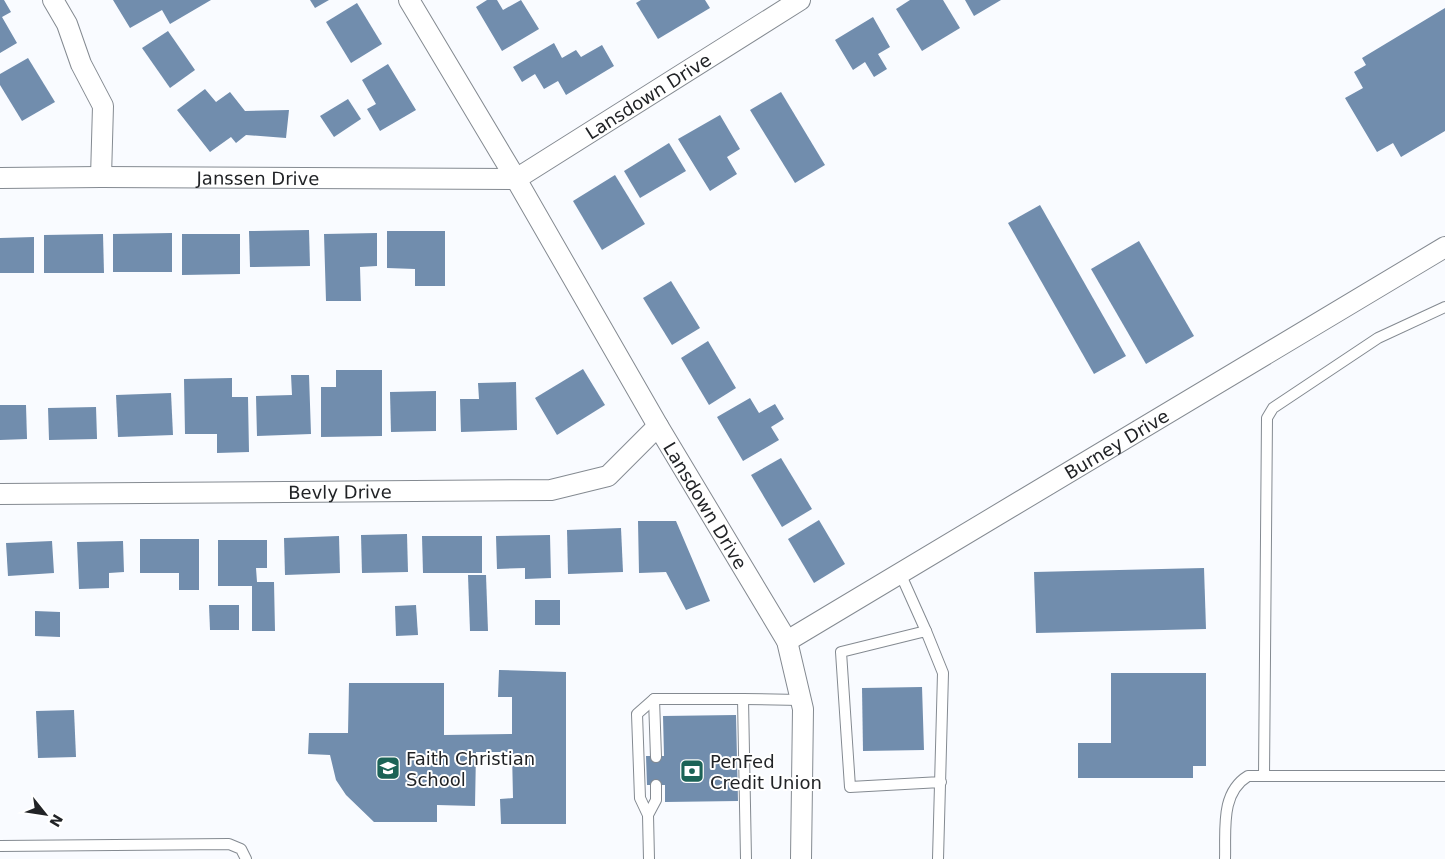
<svg xmlns="http://www.w3.org/2000/svg" width="1445" height="859" font-family="'DejaVu Sans',sans-serif">
	<style>
		.building { fill: #718dad }
		.lines { fill: none; stroke-linecap: round; stroke-linejoin: round }
		.lane-casing { stroke: #848a91; stroke-width: 12 }
		.street-casing { stroke: #848a91; stroke-width: 22 }
		.lane { stroke: #fff; stroke-width: 10 }
		.street { stroke: #fff; stroke-width: 20 }
		.labels { text-anchor: middle; dominant-baseline: central; stroke-width: 4; stroke-linejoin: round; paint-order: stroke }
		.street-label { font-size: 18px; fill: #212326; stroke: #fff }
		.poi-label { font-size: 18px; fill: #212326; stroke: #fff; text-anchor: start }
	</style>
	<rect width="100%" height="100%" fill="#f9fbff"/>
	<g class="building">
		<path d="M0,0H4L11,12L2,17L17,43L0,53Z"/>
		<path d="M113,0H211L170,24L162,10L130,28Z"/>
		<path d="M310,0H329L315,8Z"/>
		<path d="M487,0H497L503,10L521,0L539,29L502,51L476,7Z"/>
		<path d="M641,0H705L710,8L658,39L636,3Z"/>
		<path d="M910,0H943L960,28L922,51L896,9Z"/>
		<path d="M965,0H1001L974,16Z"/>
		<path d="M357,3L382,44L351,63L326,22Z"/>
		<path d="M1445,8V131L1401,157L1393,143L1377,152L1345,98L1363,88L1354,72L1366,65L1362,58Z"/>
		<path d="M873,17L890,47L878,54L887,69L874,77L865,62L853,70L835,40Z"/>
		<path d="M168,31L195,70L170,88L142,48Z"/>
		<path d="M554,43L562,58L576,50L581,57L602,45L614,66L566,95L558,81L544,89L535,74L522,82L513,67Z"/>
		<path d="M28,58L55,102L22,121L0,85V74Z"/>
		<path d="M388,64L416,110L380,131L367,109L376,104L362,80Z"/>
		<path d="M205,89L216,102L230,92L245,111L289,110L286,138L246,135L236,143L231,137L210,152L177,110Z"/>
		<path d="M781,92L825,165L795,183L750,110Z"/>
		<path d="M348,99L361,119L334,137L320,116Z"/>
		<path d="M720,115L740,149L727,157L737,174L710,191L678,139Z"/>
		<path d="M669,143L686,171L640,198L624,171Z"/>
		<path d="M615,175L645,224L602,250L573,201Z"/>
		<path d="M1040,205L1126,356L1094,374L1008,223Z"/>
		<path d="M309,230L310,266L250,267L249,231Z"/>
		<path d="M387,231H445V286H415V269L387,268Z"/>
		<path d="M172,233V272H113V234Z"/>
		<path d="M377,233V266L360,267L361,301H326L324,234Z"/>
		<path d="M103,234L104,273H44V235Z"/>
		<path d="M182,234H240V274L182,275Z"/>
		<path d="M34,237V273H0V238Z"/>
		<path d="M1139,241L1194,336L1146,364L1091,269Z"/>
		<path d="M671,281L700,328L672,345L643,298Z"/>
		<path d="M708,341L736,388L709,405L681,358Z"/>
		<path d="M583,369L605,405L557,435L535,398Z"/>
		<path d="M336,370H382V436L321,437V387H336Z"/>
		<path d="M291,375H309L311,434L257,436L256,396L292,395Z"/>
		<path d="M232,378V397H248L249,452L217,453V434H185L184,379Z"/>
		<path d="M516,382L517,430L461,432L460,399H479L478,383Z"/>
		<path d="M436,391V431L391,432L390,392Z"/>
		<path d="M171,393L173,435L118,437L116,395Z"/>
		<path d="M750,398L759,413L775,404L784,419L771,427L779,440L743,461L717,417Z"/>
		<path d="M0,405H26L27,439L0,440Z"/>
		<path d="M96,407L97,439L49,440L48,408Z"/>
		<path d="M781,458L812,509L782,527L751,475Z"/>
		<path d="M819,520L845,564L814,583L788,539Z"/>
		<path d="M638,521H676L710,601L686,610L666,572L639,573Z"/>
		<path d="M621,528L623,572L568,574L567,530Z"/>
		<path d="M407,534L408,572L362,573L361,535Z"/>
		<path d="M550,535L551,578L525,579V568L497,569L496,536Z"/>
		<path d="M339,536L340,573L285,575L284,538Z"/>
		<path d="M422,536H482V573H423Z"/>
		<path d="M140,539H199V590H179V573H140Z"/>
		<path d="M218,540H267V568H256L257,582H274L275,631H252V586H218Z"/>
		<path d="M52,541L54,573L8,576L6,543Z"/>
		<path d="M123,541L124,572L109,573V588L79,589L77,542Z"/>
		<path d="M1204,568L1206,629L1036,633L1034,572Z"/>
		<path d="M468,575H486L488,631H470Z"/>
		<rect x="535" y="600" width="25" height="25"/>
		<path d="M209,605H239V630H210Z"/>
		<path d="M416,605L418,635L396,636L395,606Z"/>
		<path d="M35,611L60,612V637L35,636Z"/>
		<path d="M499,670L566,672V824H501L500,799L513,798L512,752H476L475,806L437,805V822H374L346,795L336,780L330,755L308,754L309,733H348L349,683H444V735L512,734V697H498Z"/>
		<path d="M1111,673H1206V766H1193V778H1078V743H1111Z"/>
		<path d="M922,687L924,750L863,751L862,688Z"/>
		<path d="M74,710L76,757L38,758L36,711Z"/>
		<path d="M736,715L738,801L665,802V785H647L646,756H664L663,716Z"/>
	</g>
	<g class="lines">
		<g class="lane-casing">
			<g id="lane">
				<path d="M900,573L926,631"/>
				<path d="M654,699L656,757"/>
				<path d="M743,699L800,700"/>
				<path d="M1264,776L1267,418L1273,408L1378,338L1445,307"/>
				<path d="M648,815L656,800V785"/>
				<path d="M0,846L229,844L241,849L246,859"/>
				<path d="M649,859L648,815L640,798L637,714L654,699H743L746,859"/>
				<path d="M938,859L943,673L926,631L841,652L850,787L941,782"/>
				<path d="M1225,859C1226,830 1220,793 1248,776H1445"/>
			</g>
		</g>
		<g class="street-casing">
			<g id="street">
				<path d="M53,0L67,24L81,64L103,106L101,177"/>
				<path id="s1" d="M409,0L516,179L658,426L787,641L803,709L801,859"/>
				<path id="s2" d="M0,178L101,177L516,179L800,0"/>
				<path id="s3" d="M0,494L551,490L608,476L658,426"/>
				<path id="s4" d="M787,641L1445,247"/>
			</g>
		</g>
		<use href="#lane" class="lane"/>
		<use href="#street" class="street"/>
	</g>
	<defs>
		<g id="school-square" transform="scale(1.25)"><rect x="-9" y="-9" width="18" height="18" rx="4" fill="#1c6356" stroke="#fff"/><path d="M0-5L7-2L0 1L-7-2ZM-4 1L0 2.5L4 1V4Q0 6-4 4Z" fill="#fff"/></g>
		<g id="bank-square" transform="scale(1.25)"><rect x="-9" y="-9" width="18" height="18" rx="4" fill="#1c6356" stroke="#fff"/><path d="M-6-4H6V4H-6ZM0-2.3a2.3 2.3 0 1 0 0 4.6a2.3 2.3 0 1 0 0-4.6Z" fill="#fff"/></g>
	</defs>
	<g fill-rule="evenodd">
		<use href="#school-square" x="388" y="768"/>
		<use href="#bank-square" x="692" y="771"/>
	</g>
	<g class="labels">
		<g class="street-label">
			<text stroke="none"><textPath href="#s2" startOffset="672">Lansdown Drive</textPath></text>
			<text stroke="none"><textPath href="#s2" startOffset="258">Janssen Drive</textPath></text>
			<text stroke="none"><textPath href="#s4" startOffset="384">Burney Drive</textPath></text>
			<text stroke="none"><textPath href="#s3" startOffset="340">Bevly Drive</textPath></text>
			<text stroke="none"><textPath href="#s1" startOffset="586">Lansdown Drive</textPath></text>
		</g>
		<g class="poi-label">
			<text x="406" y="758">Faith Christian<tspan x="406" dy="21">School</tspan></text>
			<text x="710" y="761">PenFed<tspan x="710" dy="21">Credit Union</tspan></text>
		</g>
	</g>
	<g transform="translate(45 814) rotate(120)" stroke="#ffffff" stroke-width="4" paint-order="stroke">
	<path d="M0-4L9 19L0 12L-9 19Z" fill="#212326"/>
	<text y="-8" font-size="14" font-weight="bold" text-anchor="middle" fill="#212326">N</text>
	</g>
</svg>
